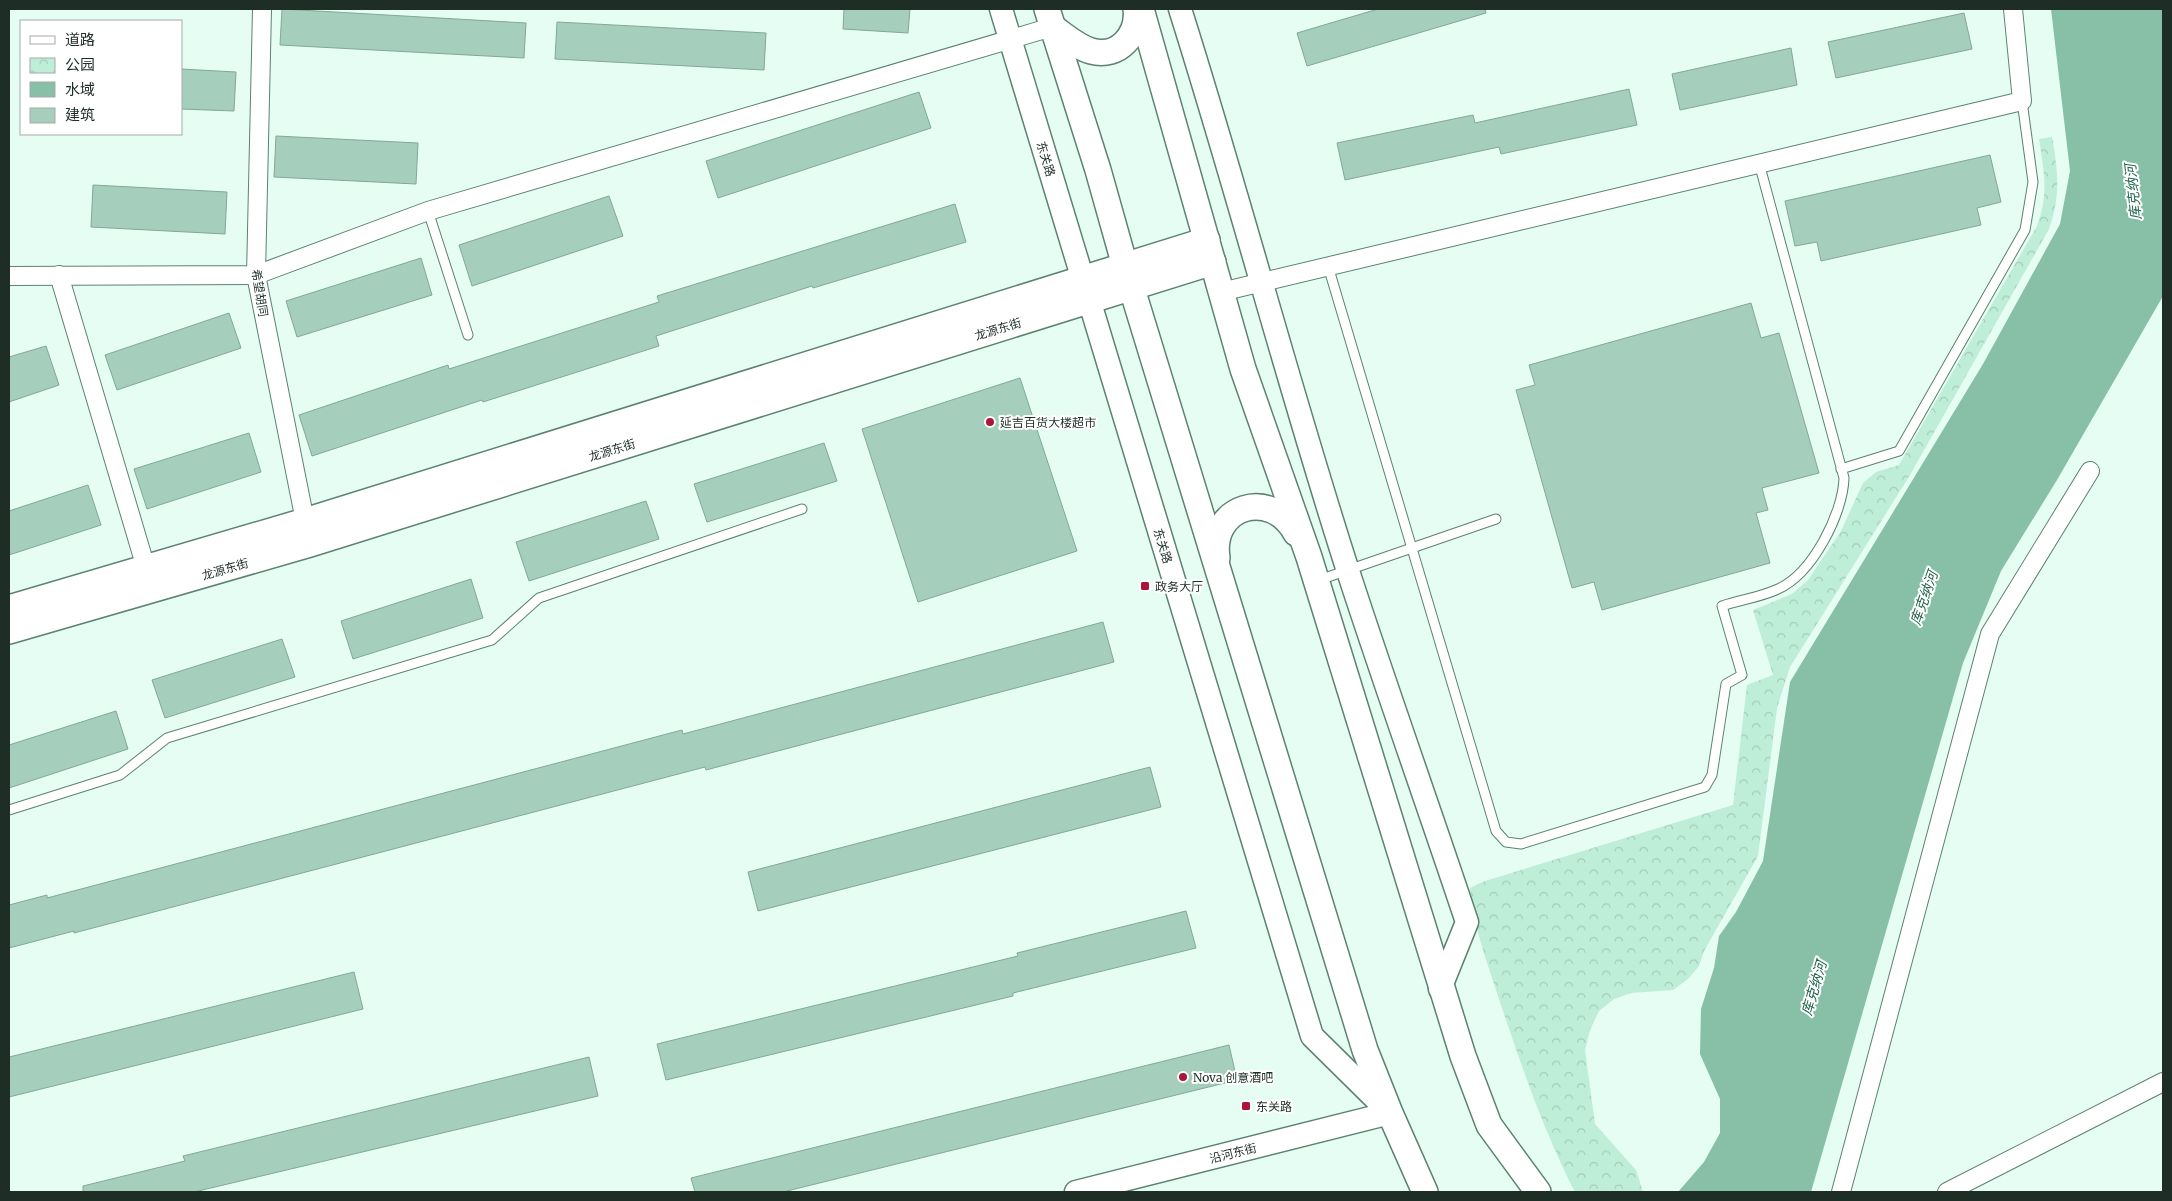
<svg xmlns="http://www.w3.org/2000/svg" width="2172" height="1201" font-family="Merriweather,'Noto Sans SC',serif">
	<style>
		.park { fill: url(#park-crowns) }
		.water { fill: #87bfa7 }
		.building { fill: #a5cebc; stroke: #81a997 }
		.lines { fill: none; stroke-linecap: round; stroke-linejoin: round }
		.service-casing { stroke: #5c8271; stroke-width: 11 }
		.minor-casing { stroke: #5c8271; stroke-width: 20 }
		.tertiary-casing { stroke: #5c8271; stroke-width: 25 }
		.secondary-casing { stroke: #5c8271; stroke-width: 28 }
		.service { stroke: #fff; stroke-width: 9 }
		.minor { stroke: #fff; stroke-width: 18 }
		.tertiary { stroke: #fff; stroke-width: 22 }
		.secondary { stroke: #fff; stroke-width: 25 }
		.poi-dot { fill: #ab1538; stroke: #fff; stroke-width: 2 }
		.labels { text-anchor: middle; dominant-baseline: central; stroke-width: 4; stroke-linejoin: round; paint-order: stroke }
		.street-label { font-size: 12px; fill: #1e2e27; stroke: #fff }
		.poi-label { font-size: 12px; fill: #1e2e27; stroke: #fff; text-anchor: start }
		.water-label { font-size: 14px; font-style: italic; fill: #20644c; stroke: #fff }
	</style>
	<defs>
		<pattern id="park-crowns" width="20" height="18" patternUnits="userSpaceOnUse" patternTransform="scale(1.25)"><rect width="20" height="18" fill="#beedd8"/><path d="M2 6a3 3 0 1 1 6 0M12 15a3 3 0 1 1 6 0" fill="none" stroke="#a3ccb9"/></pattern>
	</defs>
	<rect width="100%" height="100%" fill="#e5fdf2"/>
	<path class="park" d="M2052,137C2058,172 2061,195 2049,229L1910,475L1790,667L1777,708L1758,856L1704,951L1699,966L1688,979L1673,990L1631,993L1614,999L1599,1011L1590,1030L1585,1050L1595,1124L1636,1170L1643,1192H1575C1542,1128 1519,1059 1496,990C1485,956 1473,924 1470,888L1485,881L1733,805L1747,685L1773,675L1753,610L1792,594L1808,580L1841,531L1863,483L1876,472L1899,465L2037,226C2049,194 2044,172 2039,139Z"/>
	<path class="water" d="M2051,9H2163V296L2057,480L2001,571L1963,663L1811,1192H1678L1704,1162L1720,1133V1099L1700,1054L1701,1009L1714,968L1719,936L1736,912L1763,861L1790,682L1983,364L2060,224L2070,171Z"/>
	<g class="building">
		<path d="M282,9L526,23L524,58L280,45Z"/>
		<path d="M844,9H910L908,33L843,29Z"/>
		<path d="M1378,9H1485L1486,13L1307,66L1297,33Z"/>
		<path d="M1964,13L1972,49L1836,78L1828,42Z"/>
		<path d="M557,22L766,33L764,70L555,59Z"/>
		<path d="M1791,48L1797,85L1680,110L1672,74Z"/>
		<path d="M181,69L236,72L234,111L181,109Z"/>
		<path d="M1629,89L1637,125L1501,154L1499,147L1345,180L1337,143L1473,115L1475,123Z"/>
		<path d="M919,92L931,128L718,198L706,161Z"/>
		<path d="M276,136L418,143L416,184L274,177Z"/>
		<path d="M1990,155L2001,202L1977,208L1981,225L1821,261L1817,242L1795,246L1785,201Z"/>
		<path d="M93,185L227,192L225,234L91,227Z"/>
		<path d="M609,196L623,236L472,286L459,245Z"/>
		<path d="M955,204L966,242L813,288L812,286L656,336L659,346L483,402L482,400L312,456L299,415L448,365L449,369L659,302L657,296Z"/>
		<path d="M421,258L432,295L297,337L286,301Z"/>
		<path d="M1751,303L1761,338L1779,333L1819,473L1762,488L1768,510L1756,513L1770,563L1602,610L1594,582L1572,588L1516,390L1535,385L1529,365Z"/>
		<path d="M229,313L241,348L117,390L105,355Z"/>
		<path d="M46,346L59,385L9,402V357Z"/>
		<path d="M1020,378L1077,551L918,602L862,429Z"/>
		<path d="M249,433L261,472L147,509L134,469Z"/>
		<path d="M824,443L837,481L707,522L694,484Z"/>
		<path d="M88,485L101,525L9,555V511Z"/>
		<path d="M646,501L659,539L529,581L516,542Z"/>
		<path d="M471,579L483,618L353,659L341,621Z"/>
		<path d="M1103,622L1114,662L706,770L705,767L74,933V931L9,948V905L47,895V898L682,730L683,734Z"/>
		<path d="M282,639L295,677L165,718L152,680Z"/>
		<path d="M116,711L128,749L9,788V745Z"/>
		<path d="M1150,767L1161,807L758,911L748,872Z"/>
		<path d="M1186,911L1196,948L1013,993V996L666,1080L657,1044L1018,956L1017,953Z"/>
		<path d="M354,972L363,1009L9,1097V1057Z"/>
		<path d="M1229,1045L1237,1080L783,1192H695L691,1178Z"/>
		<path d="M589,1057L598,1096L194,1192H83V1186L185,1161L183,1156Z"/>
	</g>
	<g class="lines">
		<g class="service-casing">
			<g id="service">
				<path d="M428,211L468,335"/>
				<path d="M1328,266L1496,831L1506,842L1521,844L1705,787L1712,775L1726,684L1742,675L1722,606C1740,600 1761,597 1778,589C1812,574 1843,514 1844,478L1759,163"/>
				<path d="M1841,469L1899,451L2025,230L2033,182L2022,101"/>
				<path d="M1319,580L1496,519"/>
				<path d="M9,810L120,775L167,738L492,640L539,598L802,509"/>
			</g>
		</g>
		<g class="minor-casing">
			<g id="minor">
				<path d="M262,9L256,275L307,531"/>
				<path d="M59,275L146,568"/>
				<path d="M9,276L256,275L428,211L1052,27"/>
				<path d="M1221,292L2022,101L2013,9"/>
				<path d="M1841,1192L1990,634L2090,471"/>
				<path d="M1947,1192L2163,1082"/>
			</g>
		</g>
		<g class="tertiary-casing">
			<g id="tertiary">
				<path d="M1001,9L1312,1036L1390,1113"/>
				<path d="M1180,9C1239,195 1288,385 1348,571C1386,688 1428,805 1467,922L1440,989"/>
				<path d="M1076,1192L1390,1113"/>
			</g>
		</g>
		<g class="secondary-casing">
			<g id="secondary">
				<path d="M1047,9L1098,170L1125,266L1365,1050L1390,1113L1425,1192"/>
				<path d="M1141,9L1243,369L1309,557L1463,1056L1489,1125L1538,1192"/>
				<path d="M1052,27C1064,35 1077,47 1091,51C1119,59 1139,34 1136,9"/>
				<path d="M1217,558C1209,506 1271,487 1296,533"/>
				<path d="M9,608L305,521L1207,240"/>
				<path d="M9,631L310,544L1213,262"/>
			</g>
		</g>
		<use href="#service" class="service"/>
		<use href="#minor" class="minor"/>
		<use href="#tertiary" class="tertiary"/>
		<use href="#secondary" class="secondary"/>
	</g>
	<g class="poi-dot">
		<circle cx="990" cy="422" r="5"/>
		<rect x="1140" y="581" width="10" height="10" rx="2.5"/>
		<circle cx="1183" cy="1077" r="5"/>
		<rect x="1241" y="1101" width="10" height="10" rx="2.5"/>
	</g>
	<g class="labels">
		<g class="street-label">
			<text transform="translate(1046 159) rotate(73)">东关路</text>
			<text transform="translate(260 293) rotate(81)">希望胡同</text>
			<text transform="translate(998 329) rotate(-17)">龙源东街</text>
			<text transform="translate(612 450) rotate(-17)">龙源东街</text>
			<text transform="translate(1163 546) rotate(73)">东关路</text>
			<text transform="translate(225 569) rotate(-16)">龙源东街</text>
			<text transform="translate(1233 1153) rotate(-14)">沿河东街</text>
		</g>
		<g class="poi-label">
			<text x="1000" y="422">延吉百货大楼超市</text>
			<text x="1155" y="586">政务大厅</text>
			<text x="1193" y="1077">Nova 创意酒吧</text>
			<text x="1256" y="1106">东关路</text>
		</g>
		<g class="water-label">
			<text transform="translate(2133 192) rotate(-96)">库克纳河</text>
			<text transform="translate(1924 598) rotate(-71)">库克纳河</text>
			<text transform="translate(1814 988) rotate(-74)">库克纳河</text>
		</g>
	</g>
	<rect width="2172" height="1201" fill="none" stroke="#1e2e27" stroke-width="20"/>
	<rect x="20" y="20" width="162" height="115" fill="#ffffff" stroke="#a5aba9"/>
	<rect x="30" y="36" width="25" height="8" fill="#ffffff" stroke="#a5aba9"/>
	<text x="65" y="45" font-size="15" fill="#1e2e27">道路</text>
	<rect x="30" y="58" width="25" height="15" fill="url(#park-crowns)" stroke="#a5aba9"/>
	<text x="65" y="70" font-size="15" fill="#1e2e27">公园</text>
	<rect x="30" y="82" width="25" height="15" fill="#87bfa7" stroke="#a5aba9"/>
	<text x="65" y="95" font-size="15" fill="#1e2e27">水域</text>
	<rect x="30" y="108" width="25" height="15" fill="#a5cebc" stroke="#a5aba9"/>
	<text x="65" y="120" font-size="15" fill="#1e2e27">建筑</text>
</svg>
